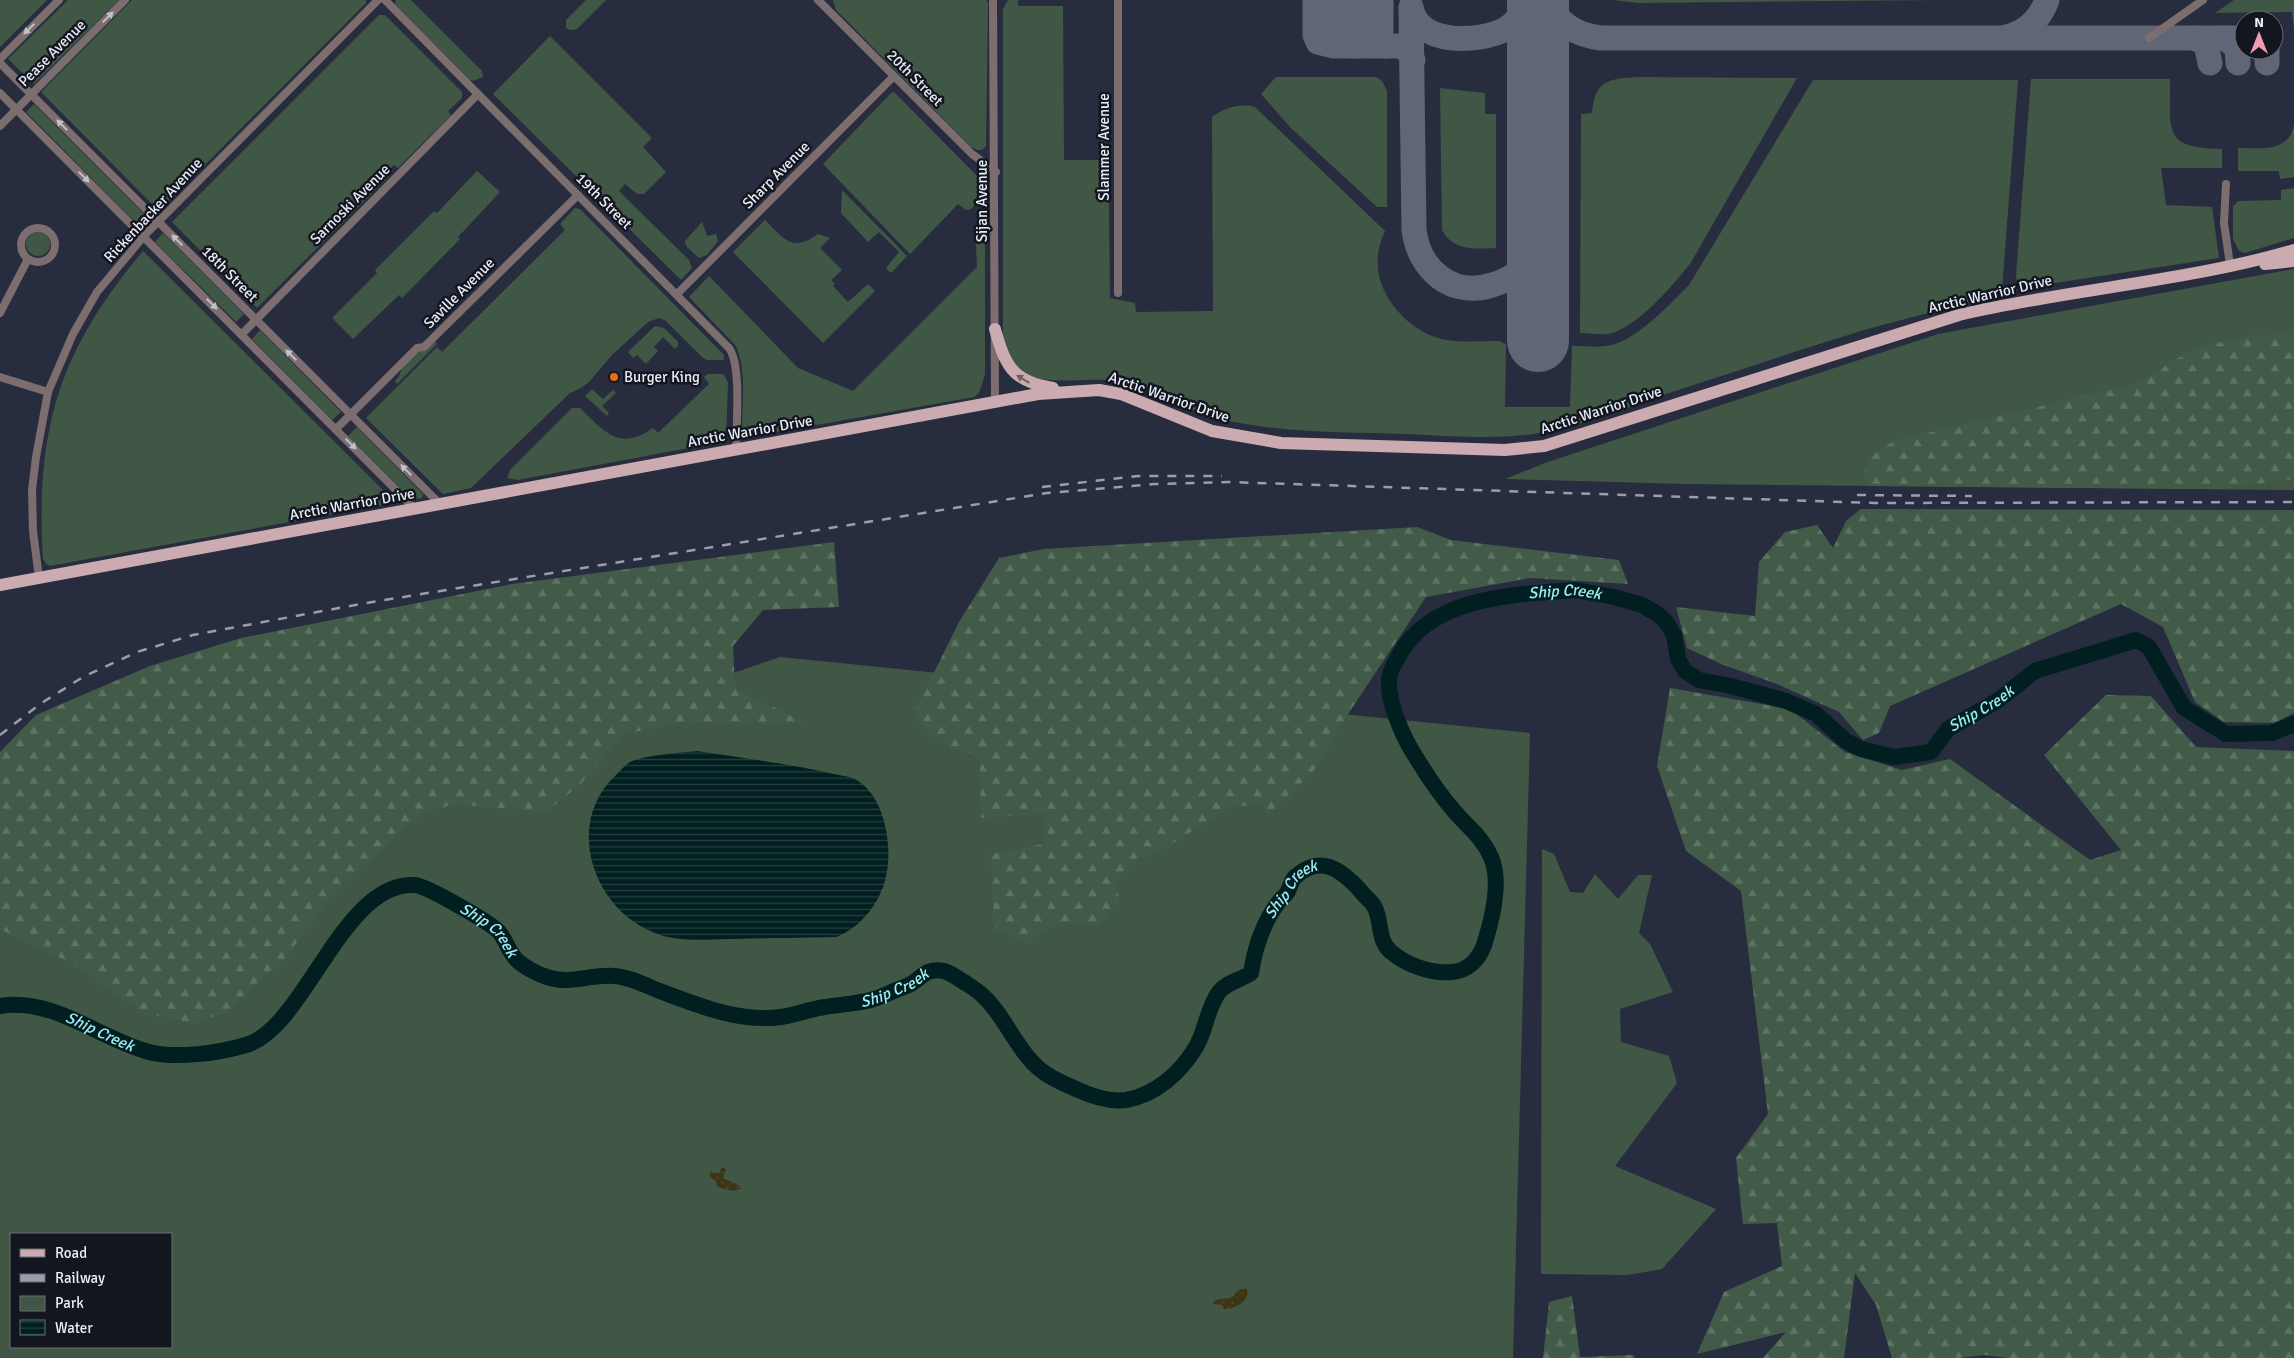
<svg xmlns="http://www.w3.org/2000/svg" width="2294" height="1358" font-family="Signika,sans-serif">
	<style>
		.green { fill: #415746; fill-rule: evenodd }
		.forest { fill: url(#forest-firs) }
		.sand { fill: url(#sand-dots) }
		.water { fill: url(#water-rules) }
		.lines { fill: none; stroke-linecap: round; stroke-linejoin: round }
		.river { stroke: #011f20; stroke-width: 16 }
		.taxiway { stroke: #606676; stroke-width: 25 }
		.runway { stroke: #606676; stroke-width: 62 }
		.minor { stroke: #7c6d6f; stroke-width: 8 }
		.primary { stroke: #cbabb0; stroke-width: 12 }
		.rail { stroke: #999ead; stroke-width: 2.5; stroke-dasharray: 9 9; stroke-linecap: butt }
		.oneway { fill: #c2c0c9 }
		.oneway2 { fill: #6f6067 }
		.food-dot { fill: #e8710a; stroke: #13161e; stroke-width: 2 }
		.labels { text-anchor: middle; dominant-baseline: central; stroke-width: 5; stroke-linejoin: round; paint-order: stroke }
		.street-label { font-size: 15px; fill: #e8edf9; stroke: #13161e }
		.poi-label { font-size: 15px; fill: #e8edf9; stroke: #13161e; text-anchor: start }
		.water-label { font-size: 16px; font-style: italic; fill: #a0ebef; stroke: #13161e }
	</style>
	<defs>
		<pattern id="forest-firs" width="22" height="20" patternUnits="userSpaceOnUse" patternTransform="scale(1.25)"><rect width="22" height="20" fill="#425b48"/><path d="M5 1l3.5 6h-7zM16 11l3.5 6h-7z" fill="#5d7363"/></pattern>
		<pattern id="sand-dots" width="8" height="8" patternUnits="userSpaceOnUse" patternTransform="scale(1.25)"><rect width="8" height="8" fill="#3d3514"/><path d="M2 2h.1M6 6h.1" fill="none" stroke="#50492b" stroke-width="1.8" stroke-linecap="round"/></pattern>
		<pattern id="water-rules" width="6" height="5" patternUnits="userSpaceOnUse" patternTransform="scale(1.25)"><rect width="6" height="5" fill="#011f20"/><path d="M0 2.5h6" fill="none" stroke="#264041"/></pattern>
	</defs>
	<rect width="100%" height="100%" fill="#272d3f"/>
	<g class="green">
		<path d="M0,0H47L0,47Z"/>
		<path d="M68,0H119L34,84L8,59Z"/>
		<path d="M132,0H366V3L161,209H157L41,92Z"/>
		<path d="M396,0H411L482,71L483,77L473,81L470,80L395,4Z"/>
		<path d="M586,0H606L577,29L570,30L566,28V20Z"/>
		<path d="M833,0H986L988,2L986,146L982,150H977L970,146L836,10Z"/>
		<path d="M1008,0H1018V6H1063L1064,160H1101V117H1105V199L1109,203L1110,298L1135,303L1136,312L1213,311L1212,117C1224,108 1241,103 1255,107L1385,231C1382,239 1378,247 1378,257C1374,293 1407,330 1441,339C1459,343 1481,341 1499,341L1506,344L1505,407H1570L1572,346C1584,346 1599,348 1611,345C1637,340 1671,303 1689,285L1813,80H2018L2002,290C1995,297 1880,325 1861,331C1799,350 1737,371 1675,391C1631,406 1586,425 1539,433C1499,440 1449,436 1407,434C1348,432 1287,433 1229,421C1191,413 1157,391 1120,382C1089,374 1035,391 1013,366C1008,360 1006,349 1003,342V9Z"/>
		<path d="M1612,0H1941L1639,3Z"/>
		<path d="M2234,0H2294V31L2292,12L2215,13Z"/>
		<path d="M379,15H385L462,92V98L448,111L451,115L398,168L394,165L386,173L389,176L257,308L172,222Z"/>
		<path d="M550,36L652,138L643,147L666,172L644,194H637L625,184L619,191L689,260L692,268L681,280L493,94Z"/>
		<path d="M1276,77H1376L1382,81L1387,91V207H1377L1291,128L1261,94Z"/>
		<path d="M1637,77L1797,78L1690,264C1672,286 1636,329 1608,334C1599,335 1589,333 1580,333L1581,114L1592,113C1595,81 1607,79 1637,77Z"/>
		<path d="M2031,79H2170C2171,131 2161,148 2222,149V168H2161L2166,205L2212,207L2219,258L2023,288L2017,282L2016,276Z"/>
		<path d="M1440,88L1485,93V114H1496V248C1475,249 1453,251 1442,230Z"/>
		<path d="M894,92L977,176L985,193L971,209L966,210L958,204L910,254L823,164L891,93Z"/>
		<path d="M34,104L147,217L139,226L26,112Z"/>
		<path d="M2294,123V177L2280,179L2279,171H2238V148C2260,148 2291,153 2294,123Z"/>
		<path d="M477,171L500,192L458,237L460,239L402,298L399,295L353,339L332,318L377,273L375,270L434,211L437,213Z"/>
		<path d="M2294,188V238L2245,253L2239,251L2233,239V206L2238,201L2281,200V190Z"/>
		<path d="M842,190L907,256L891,273L886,268L899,252L879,232L868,242L841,213Z"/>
		<path d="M575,208L580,209L724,355V360H707L702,357L666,321L659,318L648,322L612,355L589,382L581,388L570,393L471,488L443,494L366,418L437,347L442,352L565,230L560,224Z"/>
		<path d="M765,220C784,239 792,253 818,234L830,238L820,248L842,270L831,280L835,284L833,286L848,302L868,284L875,291L823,343L733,252Z"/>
		<path d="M981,221L984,222L985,227V374L979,393L974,397L744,438L742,430C742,403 747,371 736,346L689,297L709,276L798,368L853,391L977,267L975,227Z"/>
		<path d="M702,222L707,236L716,234L718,241L707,255L699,258L686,246L685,241Z"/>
		<circle cx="38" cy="244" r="12"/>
		<path d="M163,233L244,314L236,322L155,242Z"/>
		<path d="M143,251L391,498L388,504L50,566L46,564L43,559C35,429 59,351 143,251Z"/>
		<path d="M2294,269V490L1686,484L1505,479L1545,463L1938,334Z"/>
		<path d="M655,326L664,328L678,342V346L675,349L663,337L654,347L658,351L646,364L637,355L633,358L628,352Z"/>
		<path d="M260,330L341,412L332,420L252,339Z"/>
		<path d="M435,341L437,344L397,384L395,381C401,376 400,369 405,363C414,353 425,351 435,341Z"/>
		<path d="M708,374H723L728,382L726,441L518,480L507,478L510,470L572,408H580C604,431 619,452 653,428L658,433L709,384L704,377Z"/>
		<path d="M592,389L603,399L613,390L616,393L602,406L609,413L607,416L585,396Z"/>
		<path d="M357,427L423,494L422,498L412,500L348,436Z"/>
		<path d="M780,657L1530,733L1513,1358H0V924ZM11,1234H171V1347H11Z"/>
		<path d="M1542,849L1554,854L1570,892L1583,893L1595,874L1618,899L1638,875H1652L1639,933L1650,944L1673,992L1620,1009L1621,1042L1669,1056L1677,1083L1615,1166L1716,1209L1662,1269L1628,1275L1541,1274Z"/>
	</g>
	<g class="forest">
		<path d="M2294,334V479L2222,489L1871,486L1864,473L1872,455L1894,441L2139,383L2178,358L2204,346L2252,335Z"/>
		<path d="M1861,509L2294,510V713L2274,723L2224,722L2195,702L2163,627L2121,604L1890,706L1879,733L1863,740L1839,712L1777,684L1721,664L1687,648L1676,607L1755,616L1759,562L1785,532L1817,525L1833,548L1846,521Z"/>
		<path d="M1417,527L1451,540L1619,560L1628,584L1530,578L1426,597L1350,711L1313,772L1276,807L1271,815H1266L1263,805L1231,806L1177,841L1151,855L1136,859L1122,872L1117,883L1119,900L1099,926L1057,923L1025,944L994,927L991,854L1043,844L1046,813L981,818L980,757L941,743L913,715L959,622L999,558L1044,549Z"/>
		<path d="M834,542L839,607L763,610L733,646L735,688L806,723L686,722L624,734L580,785L546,812L455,804L420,814L332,895L286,957L227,1012L194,1023L145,1014L73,964L0,929V752L36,715L150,666L241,638L512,584Z"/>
		<path d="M1670,688L1790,709L1845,752L1902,770L1950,759L2090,860L2121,850L2044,755L2106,695L2151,696L2196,747L2294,751V1358H2009L1984,1355L1959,1358H1892L1876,1305L1855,1273L1844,1358H1763L1786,1332L1697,1354L1724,1292L1782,1266L1777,1223L1743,1224L1736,1158L1768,1114L1741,891L1686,851L1657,766Z"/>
		<path d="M1572,1296L1580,1357L1633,1355L1635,1358H1543L1549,1302Z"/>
	</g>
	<g class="sand">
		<path d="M721,1167L726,1169L723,1178L740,1186V1189L733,1191L717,1187L716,1181L710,1177V1172L720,1173Z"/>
		<path d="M1241,1289H1247C1250,1301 1236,1309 1224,1309L1222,1305L1213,1304L1214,1301C1222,1297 1227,1300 1234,1296L1235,1293Z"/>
	</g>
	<path class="water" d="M697,751C741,758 786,763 829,773C837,775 848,776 855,779C884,795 892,842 887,871C883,899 863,927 836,937C802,938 768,938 734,939C708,939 679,943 655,933C592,909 564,823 616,775C620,771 625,765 630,762C645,755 680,753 697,751Z"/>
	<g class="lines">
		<path class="river" id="s1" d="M0,1006C53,997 100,1039 149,1052C176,1059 219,1053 246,1045C305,1028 343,880 415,885C427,886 491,923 499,932C506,940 508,950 515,958C522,966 537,974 547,977C568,985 592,974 614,976C629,977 643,984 657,990C695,1004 739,1023 781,1017C795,1015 810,1009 825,1007C841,1004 861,1004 877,998C886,995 895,990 904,987C921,982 922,967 944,971C951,973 957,978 964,982C970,986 977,990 982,995C1005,1015 1017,1052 1042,1071C1052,1079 1065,1084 1076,1089C1091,1096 1110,1102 1126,1100C1156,1095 1181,1072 1196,1047C1206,1030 1207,1008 1219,992C1227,982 1241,980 1251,973C1255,947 1262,924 1278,903C1280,899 1284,897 1287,893C1290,888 1291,881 1295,877C1320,854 1340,869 1359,889C1363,895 1370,900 1374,906C1382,919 1377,939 1390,951C1406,965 1431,974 1452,972C1468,971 1479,959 1484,945C1492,920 1502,882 1491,857C1483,838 1468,827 1455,812C1440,795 1426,774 1414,754C1403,737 1384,695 1390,674C1391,668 1397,660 1400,654C1432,596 1518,594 1576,590L1614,597L1642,605L1659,615L1667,623L1674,635L1678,659L1685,671L1699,680L1731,686L1786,701L1816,714L1846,741L1861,749L1894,757L1931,752L1948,729L1997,701L2035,671L2136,640L2149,647L2184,708L2226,734L2272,733L2294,724"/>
		<g class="taxiway">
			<path d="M1315,0V35L1318,42L1334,46H1400L1408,50L1413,60"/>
			<path d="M1337,0C1337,20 1330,41 1354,46"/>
			<path d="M1360,0C1360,18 1354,40 1376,46"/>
			<path d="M1381,0V40L1386,46"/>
			<path d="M1545,0C1558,23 1575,35 1601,38H2244"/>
			<path d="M1411,7C1417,46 1479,43 1506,29C1517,22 1525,11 1531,0"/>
			<path d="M1411,9L1414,230C1419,270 1452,298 1492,285C1503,282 1514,277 1522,268C1531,256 1535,243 1538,230"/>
			<path d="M2007,37C2027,32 2040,19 2047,0"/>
			<path d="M2195,38L2206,44L2210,63"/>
			<path d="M2224,38L2237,47L2238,63"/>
			<path d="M2267,50V63"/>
		</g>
		<path class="runway" d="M1538,341V0"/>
		<g class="minor">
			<path d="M385,0L729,348C742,366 736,426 736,450"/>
			<path d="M818,0L972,154L996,172"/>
			<path d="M993,0L995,402"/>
			<path d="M1118,0V293"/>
			<path d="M2149,38L2203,0"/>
			<path d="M0,59L59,0"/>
			<path d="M0,63L440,504"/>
			<path d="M0,93L415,509"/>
			<path d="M0,126L125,0"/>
			<path d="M2226,184L2224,223L2230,265"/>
			<circle cx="38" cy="245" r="17"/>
			<path d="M677,294L893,77"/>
			<path d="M0,313L28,259"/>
			<path d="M242,334L478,94"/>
			<path d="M0,377L48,392"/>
			<path d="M336,429L417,348L424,347L578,195"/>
			<path d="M39,578L33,531L32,490L36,457L48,392L73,334L97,292L144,236L378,0"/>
		</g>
		<g class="primary">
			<path d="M2265,264L2294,261"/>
			<path d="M995,329C1005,365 1012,382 1053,388"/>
			<path d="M0,585L1038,394L1099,390L1121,394L1212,431L1281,443L1505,450L1544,446L1959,315C2069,289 2185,282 2294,250"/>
		</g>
		<g class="rail">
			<path d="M1042,487L1138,476H1222"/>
			<path d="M1857,495L1972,496"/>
			<path d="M0,735L40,704L83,677L137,652L193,635L366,603L1047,493L1154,484L1228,482L1875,503L2294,502"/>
		</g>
	</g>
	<defs><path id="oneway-solid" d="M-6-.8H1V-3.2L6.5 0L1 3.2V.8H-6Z" transform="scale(1.25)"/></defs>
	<g class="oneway">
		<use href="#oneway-solid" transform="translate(108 17) rotate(-45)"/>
		<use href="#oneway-solid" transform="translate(29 29) rotate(135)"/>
		<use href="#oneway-solid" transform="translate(62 125) rotate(-135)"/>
		<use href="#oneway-solid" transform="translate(84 177) rotate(45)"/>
		<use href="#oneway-solid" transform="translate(177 240) rotate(-135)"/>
		<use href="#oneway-solid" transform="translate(212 304) rotate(45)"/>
		<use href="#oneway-solid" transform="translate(291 355) rotate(-135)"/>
		<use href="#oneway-solid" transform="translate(351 444) rotate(45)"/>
		<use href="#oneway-solid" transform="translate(406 470) rotate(-135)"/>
	</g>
	<use class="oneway2" href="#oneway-solid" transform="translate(1023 379) rotate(-149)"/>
	<circle class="food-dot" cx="614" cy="377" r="5"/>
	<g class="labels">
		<g class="street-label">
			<text transform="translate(52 53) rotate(-45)">Pease Avenue</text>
			<text transform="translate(915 78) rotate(45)">20th Street</text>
			<text transform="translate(1104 147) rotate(-90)">Slammer Avenue</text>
			<text transform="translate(776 175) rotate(-45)">Sharp Avenue</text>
			<text transform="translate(604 201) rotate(45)">19th Street</text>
			<text transform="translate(982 201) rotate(-90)">Sijan Avenue</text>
			<text transform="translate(350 204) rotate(-45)">Sarnoski Avenue</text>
			<text transform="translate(153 210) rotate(-47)">Rickenbacker Avenue</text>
			<text transform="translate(230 274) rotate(45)">18th Street</text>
			<text transform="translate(459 293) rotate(-45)">Saville Avenue</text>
			<text transform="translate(1990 294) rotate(-13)">Arctic Warrior Drive</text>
			<text transform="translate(1169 397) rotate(19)">Arctic Warrior Drive</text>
			<text transform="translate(1601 410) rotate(-18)">Arctic Warrior Drive</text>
			<text transform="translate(750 431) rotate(-10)">Arctic Warrior Drive</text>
			<text transform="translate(352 504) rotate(-10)">Arctic Warrior Drive</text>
		</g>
		<g class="poi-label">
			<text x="624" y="377">Burger King</text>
		</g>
		<g class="water-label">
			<text stroke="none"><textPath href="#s1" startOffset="2371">Ship Creek</textPath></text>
			<text stroke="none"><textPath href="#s1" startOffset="2868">Ship Creek</textPath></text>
			<text stroke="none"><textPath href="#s1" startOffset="1591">Ship Creek</textPath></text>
			<text stroke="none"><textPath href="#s1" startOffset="585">Ship Creek</textPath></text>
			<text stroke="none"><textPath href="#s1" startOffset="1021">Ship Creek</textPath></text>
			<text stroke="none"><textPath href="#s1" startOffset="105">Ship Creek</textPath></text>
		</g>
	</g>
	<rect x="10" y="1233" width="162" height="115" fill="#13161e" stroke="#686c76"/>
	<rect x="20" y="1249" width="25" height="8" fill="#cbabb0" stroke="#686c76"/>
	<text x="55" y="1258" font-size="15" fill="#e8edf9">Road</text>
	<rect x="20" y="1274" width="25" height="8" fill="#999ead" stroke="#686c76"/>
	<text x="55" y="1283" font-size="15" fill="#e8edf9">Railway</text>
	<rect x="20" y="1296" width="25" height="15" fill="#415746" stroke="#686c76"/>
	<text x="55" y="1308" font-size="15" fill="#e8edf9">Park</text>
	<rect x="20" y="1320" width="25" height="15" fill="url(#water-rules)" stroke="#686c76"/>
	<text x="55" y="1333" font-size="15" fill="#e8edf9">Water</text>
	<g transform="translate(2259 35)"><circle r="24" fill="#13161e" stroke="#686c76"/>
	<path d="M0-4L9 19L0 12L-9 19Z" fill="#f19ab1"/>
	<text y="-8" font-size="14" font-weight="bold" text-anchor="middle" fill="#e8edf9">N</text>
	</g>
</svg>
